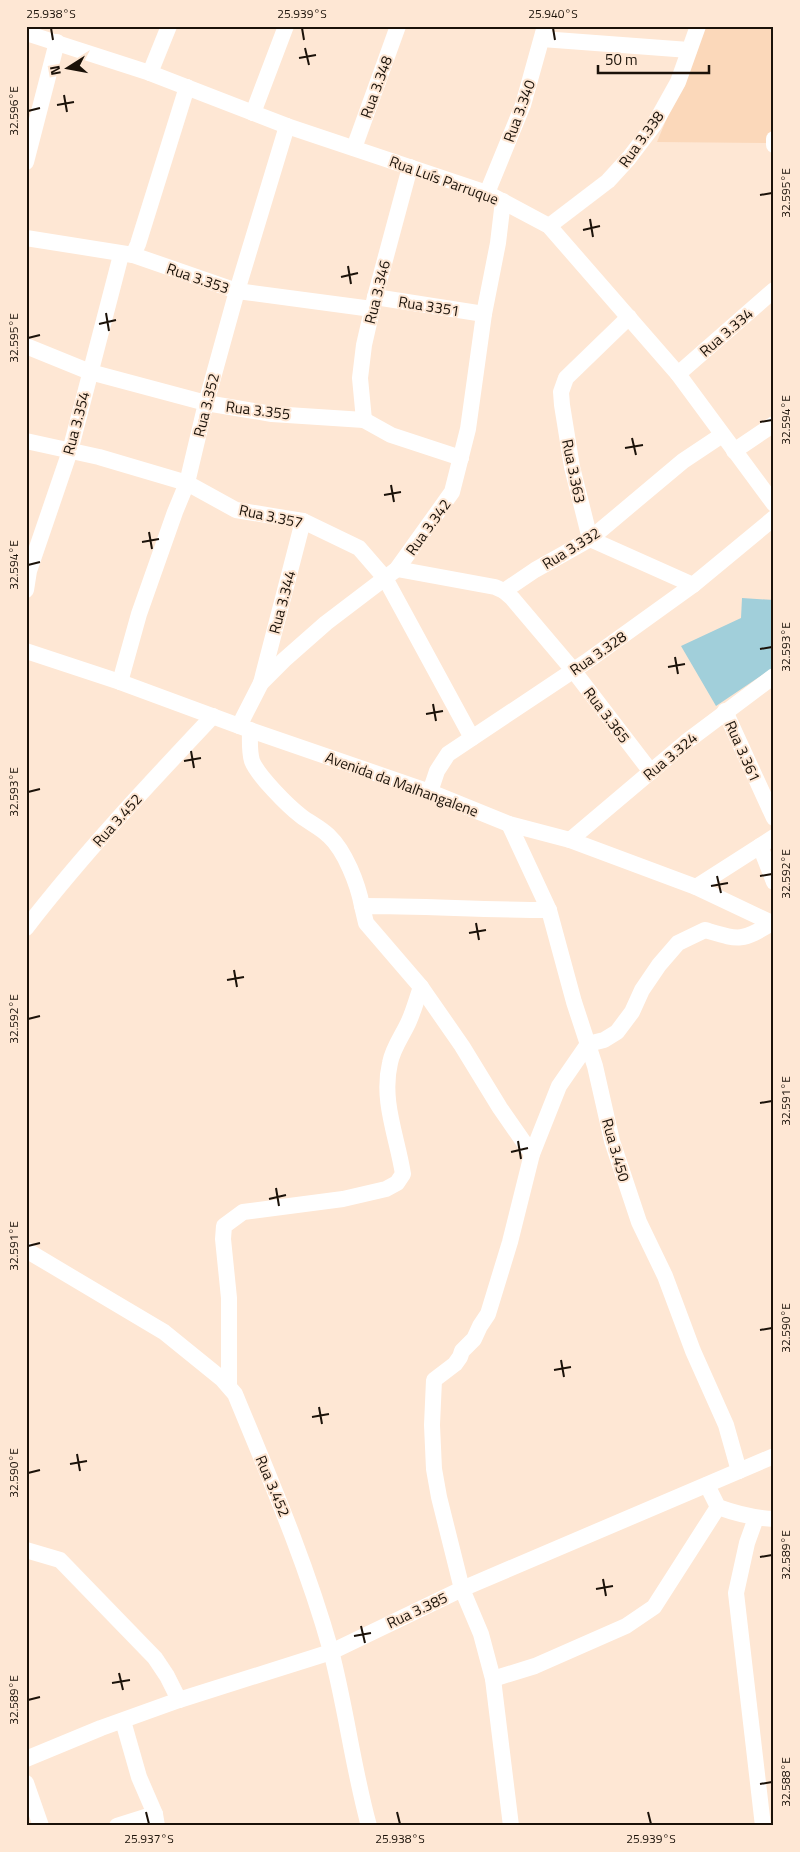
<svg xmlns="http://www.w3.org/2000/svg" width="800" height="1852" font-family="'Titillium Web',sans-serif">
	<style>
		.built { fill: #fbd8ba }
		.water { fill: #a1cfda }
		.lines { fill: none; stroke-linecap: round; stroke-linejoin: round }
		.minor { stroke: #fff; stroke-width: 16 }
		.ticks { fill: none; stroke: #1b1209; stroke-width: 2 }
		.labels { text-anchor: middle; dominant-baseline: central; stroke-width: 4; stroke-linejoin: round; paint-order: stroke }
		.street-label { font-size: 15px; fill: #1b1209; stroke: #fee7d4 }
		.neatline { fill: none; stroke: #1b1209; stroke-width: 2 }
		.ticks-label { font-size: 12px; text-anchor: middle; fill: #1b1209 }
	</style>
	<rect width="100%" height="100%" fill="#fee7d4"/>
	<path class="built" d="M705,26H774V136L766,143L657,142Z"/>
	<path class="water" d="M742,598L774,600V667L716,706L681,646L741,618Z"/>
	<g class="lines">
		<g class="minor">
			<path d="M26,33L150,73L287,126L487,193L549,226L678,374L774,504"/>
			<path d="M542,39L689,50"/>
			<path d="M150,73L169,26"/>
			<path d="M253,113L286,26"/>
			<path d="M774,139V145"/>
			<path d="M354,148L398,26"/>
			<path d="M26,162L57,42"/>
			<path d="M487,193L523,105L545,26"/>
			<path d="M549,226L608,181L629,158L654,125L678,82L698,26"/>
			<path d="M26,238L133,255L237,291L372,309"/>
			<path d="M133,255L138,244L187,87"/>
			<path d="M375,297L484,314"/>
			<path d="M629,317L566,378L561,392L562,405L572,467L590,539L693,585"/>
			<path d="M26,346L90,372L206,403L272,414L364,420L391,435L461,458"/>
			<path d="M678,374L774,290"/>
			<path d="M364,420L360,378L364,345L375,297L410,167"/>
			<path d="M26,441L99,457L187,483L236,510L303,521L359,548L385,578L472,738"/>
			<path d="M734,451L774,424"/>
			<path d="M397,569L495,587L504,591L535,570L590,539L683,461L722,435"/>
			<path d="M26,590L29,571L70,451L121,255"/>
			<path d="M504,591L512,598L573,670L651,772"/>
			<path d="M26,651L120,682L250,730L430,792L509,824L570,840L696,887L774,924"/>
			<path d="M120,682L139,614L175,512L187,483L206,403L237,291L287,126"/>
			<path d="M261,683L303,521"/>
			<path d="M725,711L774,818"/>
			<path d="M239,726L261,683L284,660L326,623L397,569L452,492L468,429L484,314L498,243L503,201"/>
			<path d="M250,730C250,740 249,751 252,761C258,776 288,806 301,816C310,823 321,828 329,836C345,851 358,884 362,906"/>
			<path d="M430,792L437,771L448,754L586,662L693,585L774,518"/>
			<path d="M509,824L549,910L574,1002L595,1066L612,1141L639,1222L665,1276L693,1351L726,1425L739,1471"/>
			<path d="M570,840L686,742L774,676"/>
			<path d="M760,846L774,882"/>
			<path d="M696,887L774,837"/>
			<path d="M26,928C84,853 148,785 213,716"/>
			<path d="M532,1154L500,1108L462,1046L421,987L366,923L362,906C424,906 486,910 549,910"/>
			<path d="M26,1250L164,1332L222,1379L235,1394C270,1479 306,1562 331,1651C346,1708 353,1768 369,1826"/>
			<path d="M229,1385V1298L223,1239L224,1226L243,1212L343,1199L386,1189L397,1183L403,1174C397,1136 381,1101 390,1063C393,1047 403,1035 409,1021C414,1010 417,998 421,987"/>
			<path d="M707,1485L718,1507C737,1514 754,1518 774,1519"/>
			<path d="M756,1518L747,1543L736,1593L763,1826"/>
			<path d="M26,1550L60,1560L155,1658L167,1676L179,1700"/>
			<path d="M493,1679L535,1666L626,1626L654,1607L718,1507"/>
			<path d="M123,1721L139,1777L155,1814L157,1826"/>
			<path d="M26,1759L101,1728L179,1700L331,1652L462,1589L774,1456"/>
			<path d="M26,1783L41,1826"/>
			<path d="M117,1826L155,1814"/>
			<path d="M511,1826L493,1679L481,1634L462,1589L439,1497L434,1469L432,1425L434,1380L455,1364L460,1357L462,1351L474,1339L480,1326L488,1314L510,1242L532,1154L559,1086L588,1044L604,1040L617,1032L632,1012L642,990L659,965L678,943L705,930C739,940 741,942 772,923"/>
		</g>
	</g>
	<path class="ticks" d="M51,28L53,40M302,28L304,40M553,28L555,40M305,48L309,65M299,58L316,55M64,95L67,112M57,105L74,102M28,111L40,108M760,195L772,193M590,219L593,237M583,230L600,226M348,266L351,284M341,277L358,273M106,313L109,331M99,324L116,320M28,338L40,335M760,422L772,420M632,438L636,455M625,448L643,445M391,485L394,502M384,495L401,492M149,532L152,549M142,542L159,539M28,565L40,562M760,649L772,647M675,657L678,674M668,667L685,664M433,704L436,721M426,714L443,711M191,751L194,768M184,761L201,758M28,792L40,789M717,876L721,893M760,876L772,874M711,886L728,883M476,923L479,940M469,933L486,930M234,970L237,987M227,980L244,977M28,1019L40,1016M760,1103L772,1101M518,1141L521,1159M511,1152L528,1148M276,1188L279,1206M269,1199L286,1195M28,1246L40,1243M760,1330L772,1328M561,1360L564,1377M554,1370L571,1367M319,1407L322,1424M312,1417L329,1414M77,1454L80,1471M70,1464L87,1461M28,1473L40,1470M760,1557L772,1555M603,1579L606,1596M596,1589L613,1586M361,1626L365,1643M354,1636L371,1633M119,1673L123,1690M112,1683L130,1680M28,1700L40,1697M760,1784L772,1782M146,1812L149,1824M397,1812L400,1824M648,1812L651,1824"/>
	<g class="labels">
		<g class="street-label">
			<text transform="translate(376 87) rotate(-70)">Rua 3.348</text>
			<text transform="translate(519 111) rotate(-70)">Rua 3.340</text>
			<text transform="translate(641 139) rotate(-54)">Rua 3.338</text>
			<text transform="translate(444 180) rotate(20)">Rua Luís Parruque</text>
			<text transform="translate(198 278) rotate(19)">Rua 3.353</text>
			<text transform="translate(377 292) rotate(-76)">Rua 3.346</text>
			<text transform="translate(429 306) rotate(9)">Rua 3351</text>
			<text transform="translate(726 332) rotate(-41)">Rua 3.334</text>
			<text transform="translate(206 405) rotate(-76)">Rua 3.352</text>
			<text transform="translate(258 410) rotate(7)">Rua 3.355</text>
			<text transform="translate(76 423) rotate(-75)">Rua 3.354</text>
			<text transform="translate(574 471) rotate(78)">Rua 3.363</text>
			<text transform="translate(271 516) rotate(12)">Rua 3.357</text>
			<text transform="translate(428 527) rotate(-54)">Rua 3.342</text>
			<text transform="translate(571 548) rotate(-32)">Rua 3.332</text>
			<text transform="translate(282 602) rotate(-75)">Rua 3.344</text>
			<text transform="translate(598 653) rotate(-35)">Rua 3.328</text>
			<text transform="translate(607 715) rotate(53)">Rua 3.365</text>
			<text transform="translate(743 751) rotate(66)">Rua 3.361</text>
			<text transform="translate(670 756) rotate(-40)">Rua 3.324</text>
			<text transform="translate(402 784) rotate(20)">Avenida da Malhangalene</text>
			<text transform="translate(117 820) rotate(-48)">Rua 3.452</text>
			<text transform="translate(616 1150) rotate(74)">Rua 3.450</text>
			<text transform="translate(273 1486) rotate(67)">Rua 3.452</text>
			<text transform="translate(417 1610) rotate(-25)">Rua 3.385</text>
		</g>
	</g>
	<rect width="800" height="1852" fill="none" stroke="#fee7d4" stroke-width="55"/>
	<g transform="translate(68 68) rotate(259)" stroke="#fee7d4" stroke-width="4" paint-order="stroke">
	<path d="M0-4L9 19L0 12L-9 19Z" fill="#1b1209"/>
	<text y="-8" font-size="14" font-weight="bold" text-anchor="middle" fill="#1b1209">N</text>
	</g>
	<path d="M598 65v8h111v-8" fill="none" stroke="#1b1209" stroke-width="2.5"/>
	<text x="605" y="65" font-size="15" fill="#1b1209" stroke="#fee7d4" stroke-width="4" paint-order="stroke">50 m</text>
	<rect x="28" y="28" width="744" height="1796" class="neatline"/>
	<g class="ticks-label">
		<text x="51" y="18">25.938°S</text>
		<text x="302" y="18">25.939°S</text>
		<text x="553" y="18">25.940°S</text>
		<text transform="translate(14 111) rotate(-90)" y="4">32.596°E</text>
		<text transform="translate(786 193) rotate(-90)" y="4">32.595°E</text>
		<text transform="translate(14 338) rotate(-90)" y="4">32.595°E</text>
		<text transform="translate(786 420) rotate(-90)" y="4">32.594°E</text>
		<text transform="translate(14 565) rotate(-90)" y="4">32.594°E</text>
		<text transform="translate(786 647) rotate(-90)" y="4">32.593°E</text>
		<text transform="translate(14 792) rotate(-90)" y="4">32.593°E</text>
		<text transform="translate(786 874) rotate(-90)" y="4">32.592°E</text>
		<text transform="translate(14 1019) rotate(-90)" y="4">32.592°E</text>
		<text transform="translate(786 1101) rotate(-90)" y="4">32.591°E</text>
		<text transform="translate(14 1246) rotate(-90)" y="4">32.591°E</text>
		<text transform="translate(786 1328) rotate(-90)" y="4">32.590°E</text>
		<text transform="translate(14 1473) rotate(-90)" y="4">32.590°E</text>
		<text transform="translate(786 1555) rotate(-90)" y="4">32.589°E</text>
		<text transform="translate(14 1700) rotate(-90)" y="4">32.589°E</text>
		<text transform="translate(786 1782) rotate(-90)" y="4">32.588°E</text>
		<text x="149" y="1843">25.937°S</text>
		<text x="400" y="1843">25.938°S</text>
		<text x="651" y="1843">25.939°S</text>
	</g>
</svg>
